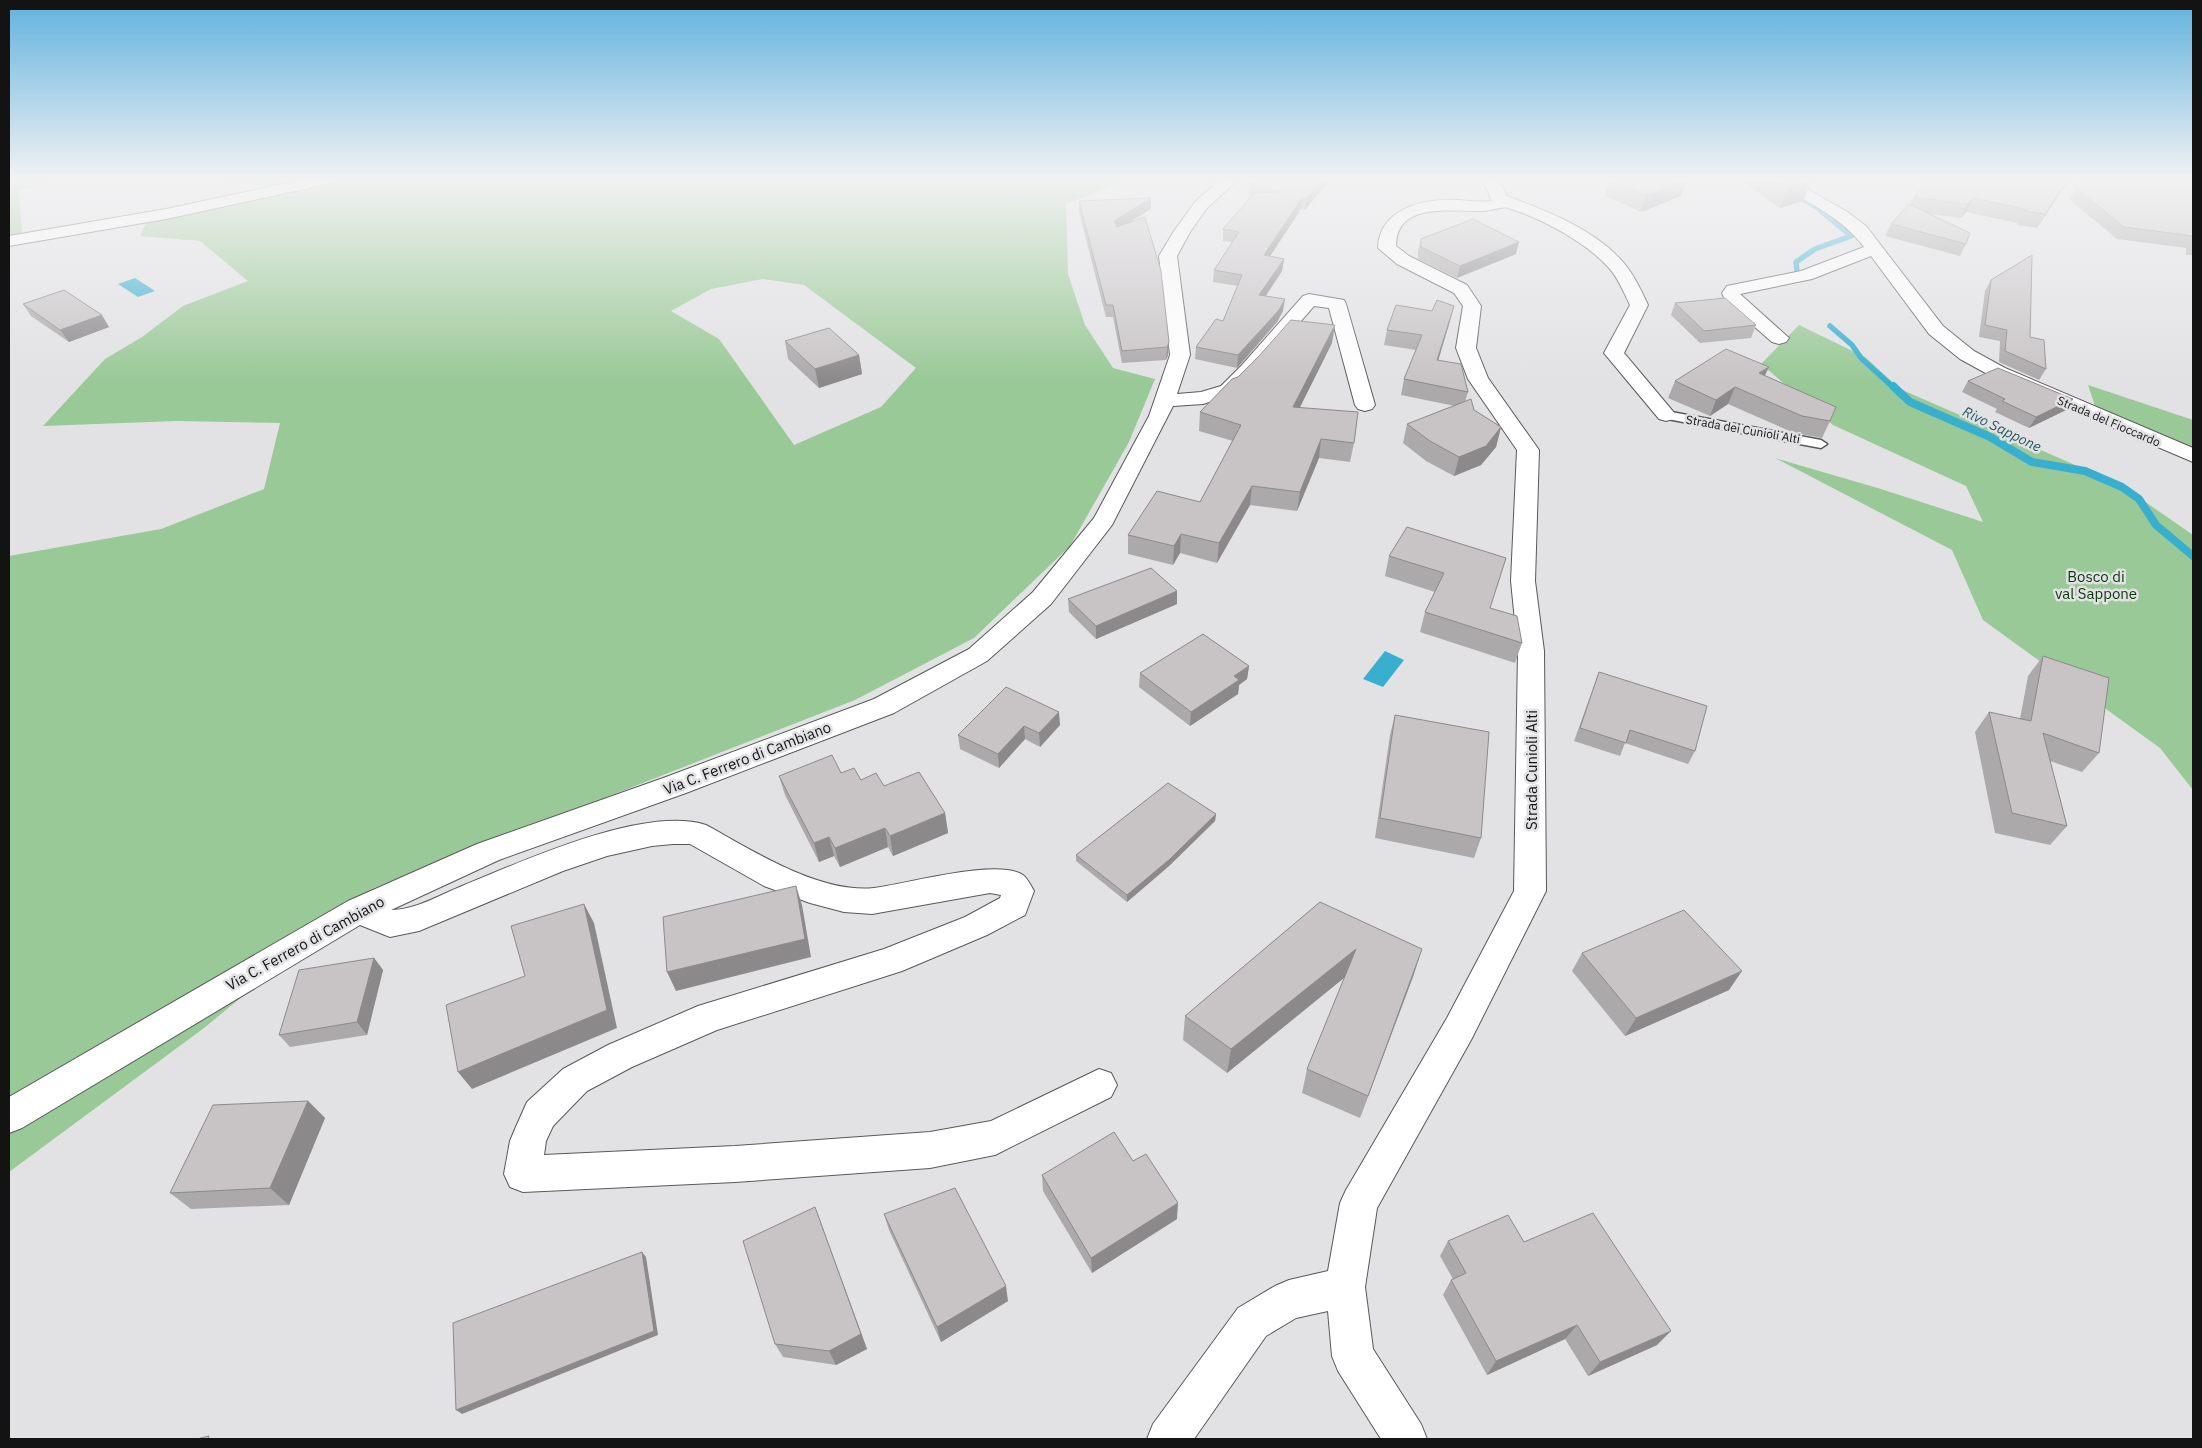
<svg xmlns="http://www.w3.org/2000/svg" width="2202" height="1448" font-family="'IBM Plex Sans',sans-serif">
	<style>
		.green { fill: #99c996; fill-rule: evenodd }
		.water { fill: #38afcf }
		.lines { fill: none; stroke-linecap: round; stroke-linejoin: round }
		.stream-far1 { stroke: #38afcf; stroke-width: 5.5 }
		.stream { stroke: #38afcf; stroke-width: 8 }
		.lane-casing { stroke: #58595b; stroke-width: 3 }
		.street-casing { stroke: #58595b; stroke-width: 2 }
		.lane { fill: #fff; fill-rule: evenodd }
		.street { fill: #fff; fill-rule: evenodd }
		.wall { fill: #aca9aa }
		.shaded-wall { fill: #8c898b }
		.building { fill: #c8c4c6; stroke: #8c898b }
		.labels { text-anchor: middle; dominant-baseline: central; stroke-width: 5; stroke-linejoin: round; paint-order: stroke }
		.far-street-label { font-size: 12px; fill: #131314; stroke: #e2e2e5 }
		.far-water-label { font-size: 14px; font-style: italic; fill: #275765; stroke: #e2e2e5 }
		.park-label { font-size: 15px; fill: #0b370c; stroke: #e2e2e5 }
		.street-label { font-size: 15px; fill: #131314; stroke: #e2e2e5 }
	</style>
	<rect width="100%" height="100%" fill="#e2e2e5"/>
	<g class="green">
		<path d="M9,178H64L19,191L22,233L9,236Z"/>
		<path d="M187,178H1133L1066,204L1068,274L1085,325L1113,368L1155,379L1129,442L1070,546L974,638L855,700L374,888L204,1028L9,1172V556L161,529L264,489L280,423L177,421L43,426L105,359L142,337L183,306L248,281L200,241L140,236L147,221L290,188ZM763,279L804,285L916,368L881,407L794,445L719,339L671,311L711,289Z"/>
		<path d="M1799,325L1865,357L1900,389L2121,485L2193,535V790L2160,748L1983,620L1952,550L1775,458L1881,489L1983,522L1966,486L1833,425L1761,364Z"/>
		<path d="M2088,385L2193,420V448L2096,409Z"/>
	</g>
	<g class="water">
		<path d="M135,278L155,291L138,297L118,284Z"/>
		<path d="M1385,651L1404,660L1383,687L1363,679Z"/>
	</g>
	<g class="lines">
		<g class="stream-far1">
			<path d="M1794,194L1815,206L1851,236L1815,249L1796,262L1797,271"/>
			<path d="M1830,326L1852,345L1861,358L1894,388"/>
		</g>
		<path class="stream" d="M1893,386L1910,402L1990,437L2032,462L2085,471L2122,487L2139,499L2156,525L2193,556"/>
		<g class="lane-casing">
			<path id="lane" d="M1666,411L1821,440L1827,444L1821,448L1662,418L1660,415Z"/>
		</g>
		<g class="street-casing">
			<g id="street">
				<path d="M310,178H340L338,181L332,183L166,219L9,246V236L166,209Z"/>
				<path d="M1222,178H1240L1207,208L1190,232L1177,256L1190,355L1177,394L1201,392L1221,386L1242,365L1303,296L1309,294L1344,300L1346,304L1375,405L1372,409L1365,411L1358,409L1355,405L1329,308L1314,306L1256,373L1235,394L1203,404L1173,406L1112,525L1051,604L987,661L894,713L686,793L499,860L391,910C415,910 440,895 462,886C521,862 644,805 706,825C752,850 819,894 874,888C906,884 998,858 1023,875C1028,879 1031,886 1034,891L1025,915L987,935L902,971L717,1030L632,1067L587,1091L553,1126L546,1141L544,1155L735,1146L930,1132L991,1121L1099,1069L1111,1073L1117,1085L1111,1097L995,1155L930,1168L735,1182L523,1192L510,1187L504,1174L510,1141L515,1129L527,1102L563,1069L608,1045L698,1006L884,949L965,917L1000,898L1001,895L990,893L872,914L844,912L810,903L764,886L690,844H673L652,846L607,856L563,871L419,931L390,937L360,925L22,1128L9,1133V1097L348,901L477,844L666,777L874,699L969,649L1033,592L1094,518L1149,416L1170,355L1159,256L1174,231L1195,202Z"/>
				<path d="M1482,178H1498L1507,196C1547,211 1594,229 1623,262C1634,275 1641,290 1648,305L1624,353L1676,415L1673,419L1666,421L1659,419L1604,353L1630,305C1624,293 1619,279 1609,268C1587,243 1541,218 1508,208C1502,206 1491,211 1483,211C1453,212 1396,201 1396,246L1409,256L1467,285L1481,306L1476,348L1488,378L1539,450L1535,581L1544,651L1546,891L1471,1040L1377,1208L1365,1287L1373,1349L1421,1424L1427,1439H1381L1338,1371L1332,1356L1328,1311L1296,1318L1266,1336L1194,1439H1147L1153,1424L1238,1308L1275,1286L1289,1280L1328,1271L1340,1203L1346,1190L1447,1018L1514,891L1518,651L1511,581L1517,450L1468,379L1456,348L1463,306L1454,293L1397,264L1378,248C1379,213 1414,201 1444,200C1460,199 1476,203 1492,201Z"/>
				<path d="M1768,178H1788L1846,211L1866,226L1943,326L1974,351L2005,368L2193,448V462L1991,376L1960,359L1929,334L1871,256L1812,279L1740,294L1789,338L1786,342L1779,344L1772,342L1726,302L1722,293L1727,286L1801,271L1864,247C1841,216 1804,200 1770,181Z"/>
			</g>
		</g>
		<use href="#lane" class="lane"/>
		<use href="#street" class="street"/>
	</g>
	<g class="wall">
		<path d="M1189,178H1200L1197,180Z"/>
		<path d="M1331,178L1305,210L1301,209L1270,256L1284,259L1282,271L1266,296L1283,311L1277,322L1237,368L1195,359L1196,347L1223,321L1238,286L1213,282L1214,270L1232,242L1223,241V229L1252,196L1249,195L1250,184Z"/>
		<path d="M1737,178H1805L1811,181L1803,201L1780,208Z"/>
		<path d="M2081,178H2193V255H2186V248L2117,239L2070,200Z"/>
		<path d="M1687,179L1681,196L1641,212L1605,196L1610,180Z"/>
		<path d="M2067,183L2037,228L2017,225V223L1966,212L1961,218L1930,214L1966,244L1960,256L1885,236L1891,224L1910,204L1914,197Z"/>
		<path d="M1079,201L1151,209L1130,222L1145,217L1168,355L1166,360L1122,363L1113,317H1106L1079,212Z"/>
		<path d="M1421,239L1516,254L1457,278L1418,259V251Z"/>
		<path d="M1991,280L2030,337L2046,369L2039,380L1999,362L2000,341L1979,337L1985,291Z"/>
		<path d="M1675,303L1756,325L1751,338L1700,343L1671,315Z"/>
		<path d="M23,304L109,327L69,342L31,316Z"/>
		<path d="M1450,321L1438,360L1468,392L1465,402L1474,410L1501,427L1496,447L1481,465L1454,476L1426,461L1403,443L1407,424L1455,406L1401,395L1404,379L1416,350L1384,345L1387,330Z"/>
		<path d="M785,341L859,355L862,374L819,388L788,359Z"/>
		<path d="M1332,343L1300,407L1354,443L1350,462L1319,458L1297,511L1250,505L1217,563L1180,553L1173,565L1128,554V535L1200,502L1233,441L1199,431L1200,412Z"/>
		<path d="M1769,367L1765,375L1830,421L1822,438L1794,433L1728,404L1710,416L1668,398L1675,381Z"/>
		<path d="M1968,381L2073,399L2066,410L2029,428L1995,412L1997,409L1962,392Z"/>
		<path d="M1389,556L1500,577L1490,608L1522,643L1515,663L1420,632L1425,612L1435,592L1385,576Z"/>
		<path d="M1068,599L1177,604L1096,639L1069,612Z"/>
		<path d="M2043,656L2099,753L2082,772L2050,761L2067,826L2050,845L1995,833L1975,732L1989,712L2020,719L2028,676Z"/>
		<path d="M1249,666L1247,679L1239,685L1238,694L1190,726L1139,687L1140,673Z"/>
		<path d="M1599,672L1695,751L1688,764L1625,743L1620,756L1574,741Z"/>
		<path d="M1006,687L1060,725L1040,747L1025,739L999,768L960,749L958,735Z"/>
		<path d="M1395,715L1481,838L1474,858L1375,838L1390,735Z"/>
		<path d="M841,773L884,786L945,813L948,833L893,856L888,847L840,867L834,856L819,862L785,795L779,776Z"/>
		<path d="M1216,814L1215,821L1169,866L1127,902L1076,861V855Z"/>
		<path d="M1320,902L1414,974L1360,1118L1302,1093L1307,1069L1345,977L1227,1073L1183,1040L1185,1016Z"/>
		<path d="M1582,953L1729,990L1625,1036L1572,971Z"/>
		<path d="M374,958L383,970L367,1035L290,1047L279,1035Z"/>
		<path d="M308,1101L325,1118L289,1205L191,1209L170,1193Z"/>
		<path d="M1133,1161L1177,1219L1092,1273L1043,1191L1042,1175Z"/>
		<path d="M884,1214L1008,1301L941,1342L889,1230Z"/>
		<path d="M821,1224L867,1349L836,1365L783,1357L775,1344Z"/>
		<path d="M1448,1241L1524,1242L1657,1345L1588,1376L1565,1339L1487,1375L1443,1295L1451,1280L1453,1279L1440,1256Z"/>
	</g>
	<g class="shaded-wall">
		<path d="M1323,178H1331L1305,210L1306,199Z"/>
		<path d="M2069,178H2070L2067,183L2037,228L2045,214Z"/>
		<path d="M1687,179L1681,196L1641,212L1646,195Z"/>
		<path d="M1811,181L1803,201L1780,208L1788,188Z"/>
		<path d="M1151,198V209L1114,232V221Z"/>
		<path d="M1302,198L1301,209L1263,267L1264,255Z"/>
		<path d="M1973,198L1966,212L1961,218L1968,204Z"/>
		<path d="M1519,242L1516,254L1457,278L1460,266Z"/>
		<path d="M1284,259L1282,271L1258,307L1259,295Z"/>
		<path d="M1285,299L1283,311L1277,322L1237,368L1238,355Z"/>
		<path d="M1454,306L1450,321L1434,375L1437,360Z"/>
		<path d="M102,315L109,327L69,342L60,330Z"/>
		<path d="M1335,325L1332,343L1291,425L1293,407Z"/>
		<path d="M1169,342L1168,355L1166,360L1167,347Z"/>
		<path d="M859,355L862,374L819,388L815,369Z"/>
		<path d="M1769,367L1761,383L1759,373Z"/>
		<path d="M1735,387L1728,404L1710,416L1716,400Z"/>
		<path d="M2073,399L2066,410L2029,428L2036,417Z"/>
		<path d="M1501,427L1496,447L1481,465L1454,476L1459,457Z"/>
		<path d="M1321,439L1319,458L1297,511L1300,492Z"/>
		<path d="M1252,486L1250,505L1217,563L1219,543Z"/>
		<path d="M1181,534L1180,553L1173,565L1174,546Z"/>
		<path d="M1177,591V604L1096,639V626Z"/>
		<path d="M1249,666L1247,679L1239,685L1238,694L1190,726L1191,712L1234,676Z"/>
		<path d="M1059,712L1060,725L1040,747L1039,733Z"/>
		<path d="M1024,726L1025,739L999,768L998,754Z"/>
		<path d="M945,813L948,833L893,856L890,836Z"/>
		<path d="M1216,814L1215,821L1169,866L1127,902V895Z"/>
		<path d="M885,828L888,847L840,867L835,848Z"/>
		<path d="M829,837L834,856L819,862L814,843Z"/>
		<path d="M796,886L802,905L811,957L676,991L667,972Z"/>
		<path d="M584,904L594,923L617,1028L472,1089L458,1072Z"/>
		<path d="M1356,949L1350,973L1227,1073L1231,1049Z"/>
		<path d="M1422,949L1414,974L1360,1118L1368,1096Z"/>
		<path d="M374,958L383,970L367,1035L357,1022Z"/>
		<path d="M1742,971L1729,990L1625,1036L1636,1018Z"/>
		<path d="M308,1101L325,1118L289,1205L270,1188Z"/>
		<path d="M1178,1203L1177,1219L1092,1273L1091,1258Z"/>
		<path d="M815,1207L867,1349L836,1365L829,1351Z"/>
		<path d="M642,1252L646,1257L658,1335L462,1414L456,1410Z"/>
		<path d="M1006,1286L1008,1301L941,1342L937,1327Z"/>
		<path d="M1577,1325L1565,1339L1487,1375L1496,1361Z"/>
		<path d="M1671,1331L1657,1345L1588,1376L1600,1362Z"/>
	</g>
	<g class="building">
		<path d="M1267,178H1323L1306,199L1302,198L1264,255L1284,259L1259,295L1285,299L1279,310L1238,355L1196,347L1216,319L1223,321L1242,275L1214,270L1239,232L1223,229L1254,193L1281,192L1250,184Z"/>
		<path d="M1614,178H1684L1687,179L1646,195L1610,180Z"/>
		<path d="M1774,178H1805L1811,181L1788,188Z"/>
		<path d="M1930,178H2069L2045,214L2025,211L2024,209L1973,198L1968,204L1914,197Z"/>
		<path d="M2082,178H2193V236L2124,227L2076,188Z"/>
		<path d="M1151,198L1114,221L1117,227L1145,217L1161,271L1169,342L1167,347L1122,351L1113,305H1106L1079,201Z"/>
		<path d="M1909,204L1970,233L1966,244L1891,224Z"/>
		<path d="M1473,219L1519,242L1460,266L1421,247V239Z"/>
		<path d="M2032,255L2030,337L2044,340L2046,369L2005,351L2007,330L1985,325L1991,280Z"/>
		<path d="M64,290L102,315L60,330L23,304Z"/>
		<path d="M1725,298L1756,325L1704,331L1675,303Z"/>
		<path d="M1437,300L1454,306L1437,360L1461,364L1468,392L1404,379L1422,335L1387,330L1396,305L1432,311Z"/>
		<path d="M1291,320L1335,325L1293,407L1358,412L1354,443L1321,439L1300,492L1252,486L1219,543L1181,534L1174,546L1128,535L1157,491L1200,502L1241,425L1200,412L1232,379L1238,377L1259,356Z"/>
		<path d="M829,328L859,355L815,369L785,341Z"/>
		<path d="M1726,349L1769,367L1759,373L1836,407L1830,421L1802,416L1735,387L1716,400L1675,381Z"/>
		<path d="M1998,368L2073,399L2036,417L2002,401L2005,399L1968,381Z"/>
		<path d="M1471,399L1474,410L1501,427L1486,446L1459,457L1430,441L1407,424Z"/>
		<path d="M1407,527L1506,558L1490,608L1517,616L1522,643L1425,612L1444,573L1389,556Z"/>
		<path d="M1151,568L1177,591L1096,626L1068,599Z"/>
		<path d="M1203,634L1249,666L1234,676L1239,680L1191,712L1140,673Z"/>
		<path d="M2043,656L2109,678L2099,753L2043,733L2067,826L2012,813L1989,712L2031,721Z"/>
		<path d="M1599,672L1707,706L1695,751L1630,730L1626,743L1580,728Z"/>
		<path d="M1006,687L1059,712L1039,733L1024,726L998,754L958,735Z"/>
		<path d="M1395,715L1489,732L1481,838L1380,818Z"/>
		<path d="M832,755L841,773L854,768L861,780L876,773L884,786L919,772L945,813L890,836L885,828L835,848L829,837L814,843L779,776Z"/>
		<path d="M1168,783L1216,814L1170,859L1127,895L1076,855Z"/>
		<path d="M796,886L805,939L667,972L663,917Z"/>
		<path d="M1320,902L1422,949L1368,1096L1307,1069L1356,949L1231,1049L1185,1016Z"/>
		<path d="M584,904L607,1010L458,1072L446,1005L525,976L511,926Z"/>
		<path d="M1684,910L1742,971L1636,1018L1582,953Z"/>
		<path d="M374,958L357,1022L279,1035L299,970Z"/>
		<path d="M308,1101L270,1188L170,1193L213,1105Z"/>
		<path d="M1114,1132L1133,1161L1146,1154L1178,1203L1091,1258L1042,1175Z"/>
		<path d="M955,1188L1006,1286L937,1327L884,1214Z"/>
		<path d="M815,1207L861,1334L829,1351L775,1344L743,1241Z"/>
		<path d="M1593,1213L1671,1331L1600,1362L1577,1325L1496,1361L1451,1280L1466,1273L1448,1241L1508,1215L1524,1242Z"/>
		<path d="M642,1252L654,1331L456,1410L453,1323Z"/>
		<path d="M209,1436L208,1439H197Z"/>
	</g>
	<linearGradient id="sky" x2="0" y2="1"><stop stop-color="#61b2de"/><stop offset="0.47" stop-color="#f2f2f3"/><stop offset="1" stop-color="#f2f2f3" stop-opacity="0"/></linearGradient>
	<rect width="2202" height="381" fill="url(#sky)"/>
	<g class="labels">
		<g class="far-street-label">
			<text transform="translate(2109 421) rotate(23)">Strada del Fioccardo</text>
			<text transform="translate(1743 429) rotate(10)">Strada dei Cunioli Alti</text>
		</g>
		<g class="far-water-label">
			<text transform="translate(2002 429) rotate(26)">Rivo Sappone</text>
		</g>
		<g class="park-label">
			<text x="2096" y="576">Bosco di<tspan x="2096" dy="17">val Sappone</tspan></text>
		</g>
		<g class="street-label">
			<text transform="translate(747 758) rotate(-21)">Via C. Ferrero di Cambiano</text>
			<text transform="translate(1531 770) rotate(-90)">Strada Cunioli Alti</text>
			<text transform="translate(305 943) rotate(-29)">Via C. Ferrero di Cambiano</text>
		</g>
	</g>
	<rect width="2202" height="1448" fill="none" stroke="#131314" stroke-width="20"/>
</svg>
